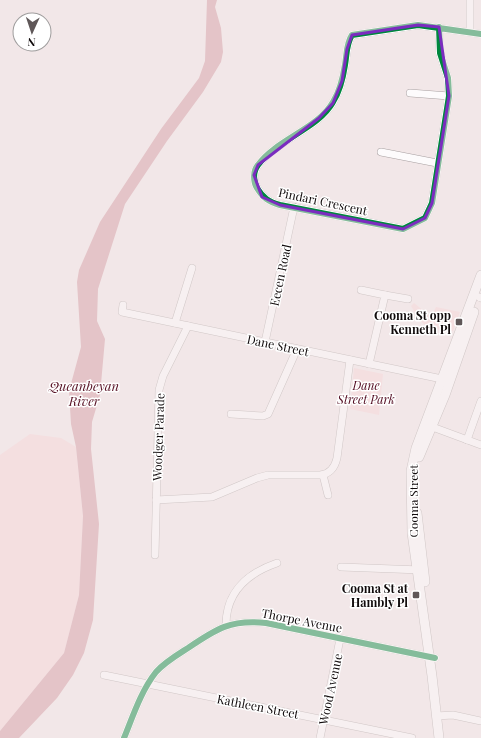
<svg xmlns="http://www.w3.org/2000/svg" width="481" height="738" font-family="'Playfair Display',serif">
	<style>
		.green { fill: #f6d4d8 }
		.water { fill: #d299a2 }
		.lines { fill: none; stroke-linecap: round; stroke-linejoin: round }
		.minor-casing { stroke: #a8a0a1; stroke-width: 8 }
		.major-casing { stroke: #a8a0a1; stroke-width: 10 }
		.minor { stroke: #fdfbfc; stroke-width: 7 }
		.major { stroke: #fdfbfc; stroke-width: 9 }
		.cycleway-casing { stroke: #fff; stroke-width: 8 }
		.cycleway { stroke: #00873e; stroke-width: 6 }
		.marked { fill: none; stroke: #7b2cbf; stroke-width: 3; stroke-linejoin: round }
		.poi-dot { fill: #5f5758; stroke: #fff; stroke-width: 1.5 }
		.labels { text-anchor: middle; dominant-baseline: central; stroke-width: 3; stroke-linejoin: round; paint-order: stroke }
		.street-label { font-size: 12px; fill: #100a0b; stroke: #fff }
		.poi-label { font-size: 12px; font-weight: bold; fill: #100a0b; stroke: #fff; text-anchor: end }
		.park-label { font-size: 12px; font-style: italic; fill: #520b20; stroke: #fff }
		.water-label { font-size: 13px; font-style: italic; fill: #571124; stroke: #fff }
	</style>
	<rect width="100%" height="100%" fill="#f2e7e8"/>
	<g class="green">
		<path d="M414,303L431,317L436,307L460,312L453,331C425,328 426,330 411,306Z"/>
		<path d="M354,368L383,374L379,415L350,409Z"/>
		<path d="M30,434L61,438L76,447L83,516L79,595L64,653L0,731V455Z"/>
	</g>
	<path class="water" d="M207,0H217L215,7L221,28L223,52L221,62L203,92L167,141L125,204L98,289L97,321L105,339L100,395L92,422L91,449L99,524L93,620L84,653L73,675L57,698L19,738H0V731L64,653L79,595L83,516L76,447L71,424L69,391L81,347L77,282L79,270L100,222L161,129L199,78L205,61Z"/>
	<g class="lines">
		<g class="minor-casing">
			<g id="minor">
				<path d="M439,27L440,53L448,78L449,96L432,203L425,218L403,229L280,205C269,202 263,198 257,188C253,181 253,171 258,165C277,139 318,129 333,102C340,91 343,78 345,65C347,54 346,44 352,35L418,25L481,34"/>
				<path d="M470,32V0"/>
				<path d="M410,93L449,96"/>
				<path d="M381,152L437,163"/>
				<path d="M361,290L385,295L369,364"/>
				<path d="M385,295L408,299"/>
				<path d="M479,297L481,298"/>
				<path d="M123,305L122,312L442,379"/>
				<path d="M175,323L192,268"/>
				<path d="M265,342L294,207"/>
				<path d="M231,414L263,416L268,414L297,349"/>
				<path d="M427,425L481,445"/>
				<path d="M467,440L481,401"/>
				<path d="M323,475L328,495"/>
				<path d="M156,500L212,497L257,478L268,475H320C330,474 335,467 337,458L350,360"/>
				<path d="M155,555L159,390L163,376L188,326"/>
				<path d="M341,567L421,570"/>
				<path d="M226,625C226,592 248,573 277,563"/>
				<path d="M104,675L412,738"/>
				<path d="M436,716L453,715L481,721"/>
				<path d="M124,738C133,716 141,691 156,672C165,662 177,655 188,648C216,629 231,619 266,623L435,658"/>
				<path d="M320,738L340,639"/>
			</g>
		</g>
		<g class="major-casing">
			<g id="major">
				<path d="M419,457L445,395L474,312"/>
				<path d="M417,513L425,582"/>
				<path d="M439,738L432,676L412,533L411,471L416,448L481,275"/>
			</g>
		</g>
		<use href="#minor" class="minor"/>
		<use href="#major" class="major"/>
		<g class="cycleway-casing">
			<g id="cycleway">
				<path d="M439,27L440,53L448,78L449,96L432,203L425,218L403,229L280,205C269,202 263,198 257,188C253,181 253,171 258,165C277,139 318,129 333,102C340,91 343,78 345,65C347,54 346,44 352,35L418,25L481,34"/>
				<path d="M124,738C133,716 141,691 156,672C165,662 177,655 188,648C216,629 231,619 266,623L435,658"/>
			</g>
		</g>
		<use href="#cycleway" class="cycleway"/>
	</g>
	<path d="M0 0H481V738H0ZM418,25L439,27L449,96L432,203L425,218L403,229L280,205L262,197L254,175L258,165L319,118L333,103L342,81L347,49L352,35Z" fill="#f2e7e8" fill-opacity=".55" fill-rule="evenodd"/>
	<path class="marked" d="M418,25L439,27L449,96L432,203L425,218L403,229L280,205L262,197L254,175L258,165L319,118L333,103L342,81L347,49L352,35Z"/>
	<g class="poi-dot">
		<rect x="455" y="318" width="8" height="8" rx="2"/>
		<rect x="412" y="591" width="8" height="8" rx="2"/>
	</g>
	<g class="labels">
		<g class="street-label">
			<text transform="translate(323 201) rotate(12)">Pindari Crescent</text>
			<text transform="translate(280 275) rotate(-78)">Eecen Road</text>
			<text transform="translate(278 345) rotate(12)">Dane Street</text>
			<text transform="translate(158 437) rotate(-88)">Woodger Parade</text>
			<text transform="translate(413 501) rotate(-90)">Cooma Street</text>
			<text transform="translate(302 620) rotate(11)">Thorpe Avenue</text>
			<text transform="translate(330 689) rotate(-78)">Wood Avenue</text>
			<text transform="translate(258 706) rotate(11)">Kathleen Street</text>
		</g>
		<g class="poi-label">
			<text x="451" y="315">Cooma St opp<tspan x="451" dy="14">Kenneth Pl</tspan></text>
			<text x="408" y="588">Cooma St at<tspan x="408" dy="14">Hambly Pl</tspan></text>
		</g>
		<g class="park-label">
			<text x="366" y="385">Dane<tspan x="366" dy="14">Street Park</tspan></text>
		</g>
		<g class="water-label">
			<text x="84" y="385">Queanbeyan<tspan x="84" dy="15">River</tspan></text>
		</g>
	</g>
	<g transform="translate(32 32) rotate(183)"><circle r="19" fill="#ffffff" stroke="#9f9d9d"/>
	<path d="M0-3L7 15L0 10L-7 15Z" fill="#5f5758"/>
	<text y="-6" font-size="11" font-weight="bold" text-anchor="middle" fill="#100a0b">N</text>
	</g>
</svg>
